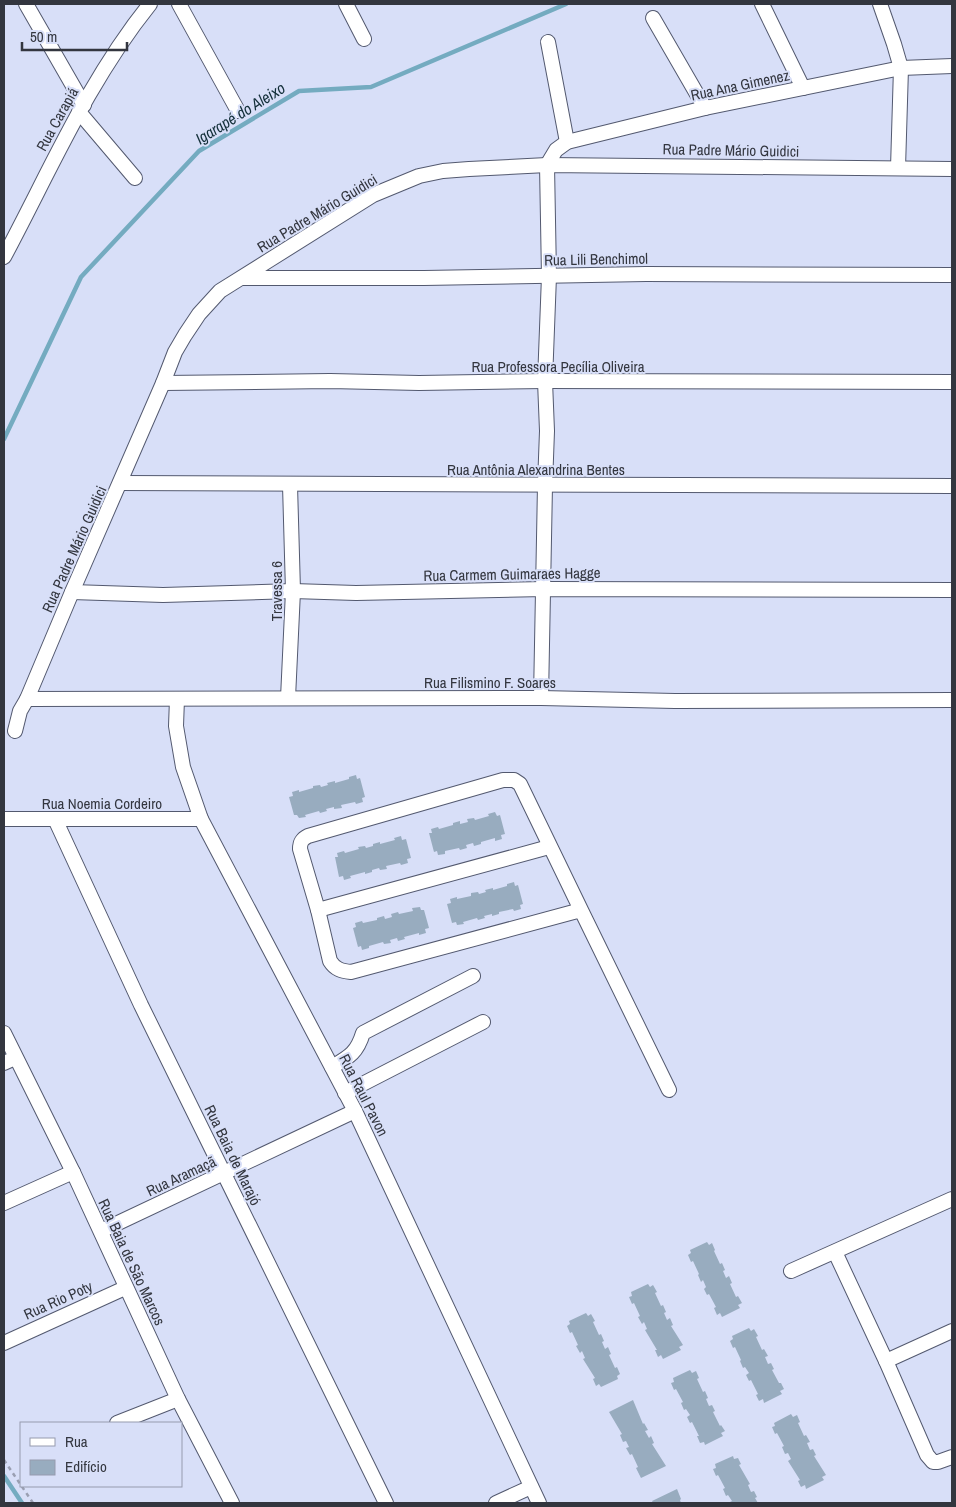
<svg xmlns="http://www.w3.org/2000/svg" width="956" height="1507" font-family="'Archivo Narrow',sans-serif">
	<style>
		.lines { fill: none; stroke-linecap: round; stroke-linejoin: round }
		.stream { stroke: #74abc0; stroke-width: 4.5 }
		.building { fill: #98acbf }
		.minor-casing { stroke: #53596f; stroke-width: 16 }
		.path { stroke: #9a9fb2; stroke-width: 2.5; stroke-dasharray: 4 4; stroke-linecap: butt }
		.minor { stroke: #fff; stroke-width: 14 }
		.labels { text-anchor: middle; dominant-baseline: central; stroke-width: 4; stroke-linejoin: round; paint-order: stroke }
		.street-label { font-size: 15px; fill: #33363f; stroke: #d8dff8 }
		.water-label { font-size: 16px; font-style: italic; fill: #122e38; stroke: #d8dff8 }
	</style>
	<rect width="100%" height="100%" fill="#d8dff8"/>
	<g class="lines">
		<g class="stream">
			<path d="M4,439L81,277L199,151L299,91L371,87L566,4"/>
			<path d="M4,1476L22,1503"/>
		</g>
	</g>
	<g class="building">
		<path d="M356,775L357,779L360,778L365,797L362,798L363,802L356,804L355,802L341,805L342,808L334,809V807L326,809L327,811L320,813L319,811L305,815L306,817L299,818L297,815H294L289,797L293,796L292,792L299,790V792L313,788V786L320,785L321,787L328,785L327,783L335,781V783L349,779V777Z"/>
		<path d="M495,812L497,816L500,815L505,834L501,835L502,839L495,841V838L481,842V844L474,846L473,843L466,845L467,848L460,850L459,848L445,851V854L438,855L437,851L434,852L429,833H432L431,829L438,827L439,829L453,825V823L460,821V824L468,822L467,819L474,818L475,820L489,816L488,814Z"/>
		<path d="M401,836L402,840L406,839L411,858L407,859L408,863L401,865L400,863L386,866L387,869L380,870L379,868L372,870V872L365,874V872L350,876L351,878L344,880L343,876L339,877L335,857H338L337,853L344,851L345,853L359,849L358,847L365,846L366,848L373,846V844L380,842V844L395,840L394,838Z"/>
		<path d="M514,882L515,886L518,885L523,904L520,905L521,909L514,911L513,909L499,912V914L492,916V914L484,916L485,918L478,920L477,918L463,922L464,924L457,925L456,922L452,923L447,904L451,903L450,899L457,897V899L471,896V893L478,892L479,894L486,892L485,890L493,888V890L507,886V884Z"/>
		<path d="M420,907L421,910H424L429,928L425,929L426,933L419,935V933L404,937L405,939L398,941L397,938L390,940L391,943L384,944L383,942L369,946V948L362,950L361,946L358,947L353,928L356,927L355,923L362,921L363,923L377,920V918L384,916L385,919L392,917L391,914L398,912L399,914L413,911L412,908Z"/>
		<path d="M707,1242L709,1245L712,1243L715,1250L714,1251L720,1264L722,1263L725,1270L723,1271L726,1278L729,1276L732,1283L730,1284L736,1297L738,1296L742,1303L738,1305L740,1308L722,1317L720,1313L717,1315L714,1308L716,1307L709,1294L707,1295L704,1289L706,1287L703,1280L701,1282L698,1275L699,1274L693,1261L691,1262L688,1255L691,1253L690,1250Z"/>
		<path d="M648,1284L650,1287L653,1285L657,1292L655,1293L661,1306L663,1305L666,1312L664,1313L667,1320L670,1318L673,1325L671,1326L683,1345L679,1347L681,1350L663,1359L661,1355L658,1357L655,1350H657L645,1330L647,1329L644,1322L642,1324L638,1317L640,1316L634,1303L632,1304L629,1297L632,1296L631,1292Z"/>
		<path d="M586,1313L588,1316L591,1314L595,1321L593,1322L599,1335L601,1334L604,1341L602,1342L605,1349L608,1347L611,1354L609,1355L615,1368L617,1367L620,1374L617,1376L618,1379L601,1387L599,1384L596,1386L593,1379L595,1378L583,1359L585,1358L582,1351L580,1353L576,1346L578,1345L572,1332L570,1333L567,1326L570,1324L569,1321Z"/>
		<path d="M749,1328L751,1331L754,1329L758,1336L756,1337L762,1350L764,1349L768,1356L765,1357L768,1364L771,1363L774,1369L772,1370L779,1383H781L784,1389L780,1391L782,1394L764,1403L763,1399L759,1401L756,1395L758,1394L751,1380L749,1381L746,1375L749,1373L745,1367L743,1368L740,1361L741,1360L735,1347L733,1348L730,1341L733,1339L732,1336Z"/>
		<path d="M690,1370L692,1373L696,1371L699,1378L697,1379L703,1392L705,1391L708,1398L706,1399L709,1406L712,1405L715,1411L713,1412L720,1426L721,1425L725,1431L721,1433L723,1436L705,1445L704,1442L700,1443L697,1436H699L692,1422L690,1423L687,1417L690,1415L686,1409L684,1410L681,1403L683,1402L676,1389L674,1390L671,1383L674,1382L673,1378Z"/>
		<path d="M633,1400L643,1424L644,1423L648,1430L645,1431L649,1438L651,1436L654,1443L652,1444L666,1466L641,1478L636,1468L638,1467L632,1454L630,1455L626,1448L629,1447L626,1441L623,1442L620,1435L622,1434L609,1412Z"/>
		<path d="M791,1414L793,1417L797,1415L800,1422L798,1423L804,1436L806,1435L810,1442L807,1443L810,1450L813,1449L816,1455L814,1456L826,1475L822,1477L824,1480L806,1489L805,1485L801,1487L798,1481L800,1480L788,1461L791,1459L788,1453L785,1454L782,1447L784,1446L777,1433L775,1434L772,1427L775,1426L774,1423Z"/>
		<path d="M733,1456L734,1459L738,1458L741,1464L739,1465L750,1484L748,1485L751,1492L754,1491L757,1497L755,1498L758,1503H728L732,1501L728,1495L726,1496L723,1489L725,1488L718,1475L716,1476L713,1469L716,1468L715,1464Z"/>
		<path d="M677,1489L681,1499L680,1500L681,1503H653L652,1501Z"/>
	</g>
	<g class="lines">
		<g class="minor-casing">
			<g id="minor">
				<path d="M26,4L84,105"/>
				<path d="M179,4L238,111"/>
				<path d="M346,4L364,39"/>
				<path d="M762,4L803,88"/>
				<path d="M880,4L894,44L901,68L898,168"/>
				<path d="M653,18L705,108"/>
				<path d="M548,42L567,142"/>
				<path d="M79,112L135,178"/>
				<path d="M547,165L556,150L567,142L705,108L901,68L952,66"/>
				<path d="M4,257C50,171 88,81 150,4"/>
				<path d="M242,278H424L646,274L952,275"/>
				<path d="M163,383L330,381L419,383L545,381L952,382"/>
				<path d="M120,483L952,486"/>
				<path d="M72,592L163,595L293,591L356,593L544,589L952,590"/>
				<path d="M288,698L293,591L290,485"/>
				<path d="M541,698L545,485L547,431L545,381L549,276L547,165"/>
				<path d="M27,699L541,698L675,701L952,700"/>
				<path d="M177,699L176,726L183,767L201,819L355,1111L539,1503"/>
				<path d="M15,731L20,711L27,699L72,592L163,383L175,352L185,335L199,314L220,291L373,195L419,176L443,171L469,169L547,165L952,169"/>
				<path d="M4,819H201"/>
				<path d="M55,819L141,1005L386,1503"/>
				<path d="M318,910L549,847"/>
				<path d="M581,910L520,784L514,780H503L308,836C302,839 300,842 300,849L318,910L330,961C335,969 341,971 351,972L581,910L669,1090"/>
				<path d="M4,1033L73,1172L178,1399L232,1503"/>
				<path d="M4,1063L15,1058"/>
				<path d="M332,1067C349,1057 357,1053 363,1033L473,976"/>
				<path d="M345,1093L483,1022"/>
				<path d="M4,1203L73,1172"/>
				<path d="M101,1231L355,1111"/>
				<path d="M835,1252L886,1361L927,1455L933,1462H938L952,1457"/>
				<path d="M791,1271L952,1199"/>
				<path d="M4,1343L125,1288"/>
				<path d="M886,1361L952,1331"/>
				<path d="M117,1423L178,1399"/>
				<path d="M496,1503L531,1487"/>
			</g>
		</g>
		<path class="path" d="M4,1460L33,1503"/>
		<use href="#minor" class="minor"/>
	</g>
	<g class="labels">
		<g class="street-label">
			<text transform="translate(740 85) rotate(-12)">Rua Ana Gimenez</text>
			<text transform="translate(57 119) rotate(-61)">Rua Carapiá</text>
			<text transform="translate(731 150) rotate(1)">Rua Padre Mário Guidici</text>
			<text transform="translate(317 213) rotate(-31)">Rua Padre Mário Guidici</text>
			<text transform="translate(596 259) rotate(-1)">Rua Lili Benchimol</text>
			<text x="558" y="366">Rua Professora Pecília Oliveira</text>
			<text x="536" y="469">Rua Antônia Alexandrina Bentes</text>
			<text transform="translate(74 549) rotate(-66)">Rua Padre Mário Guidici</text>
			<text transform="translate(512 574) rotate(-1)">Rua Carmem Guimaraes Hagge</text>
			<text transform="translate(276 591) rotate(-90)">Travessa 6</text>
			<text x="490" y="682">Rua Filismino F. Soares</text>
			<text x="102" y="803">Rua Noemia Cordeiro</text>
			<text transform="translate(364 1095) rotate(63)">Rua Raul Pavon</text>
			<text transform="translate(233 1155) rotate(64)">Rua Baia de Marajó</text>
			<text transform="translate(181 1176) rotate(-25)">Rua Aramaçã</text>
			<text transform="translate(132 1262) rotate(65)">Rua Baia de São Marcos</text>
			<text transform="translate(58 1300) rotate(-24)">Rua Rio Poty</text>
		</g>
		<g class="water-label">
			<text transform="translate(240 113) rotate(-32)">Igarapé do Aleixo</text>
		</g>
	</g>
	<rect width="956" height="1507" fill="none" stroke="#33363f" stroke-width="10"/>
	<rect x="20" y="1422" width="162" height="65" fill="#d8dff8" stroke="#969bae"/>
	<rect x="30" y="1438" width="25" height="8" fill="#ffffff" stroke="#969bae"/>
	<text x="65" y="1447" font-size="15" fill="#33363f">Rua</text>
	<rect x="30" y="1460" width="25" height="15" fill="#98acbf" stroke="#969bae"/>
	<text x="65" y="1472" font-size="15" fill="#33363f">Edifício</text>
	<path d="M22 42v8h105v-8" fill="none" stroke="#33363f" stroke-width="2.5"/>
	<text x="30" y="42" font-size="15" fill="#33363f" stroke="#d8dff8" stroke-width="4" paint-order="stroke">50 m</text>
</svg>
